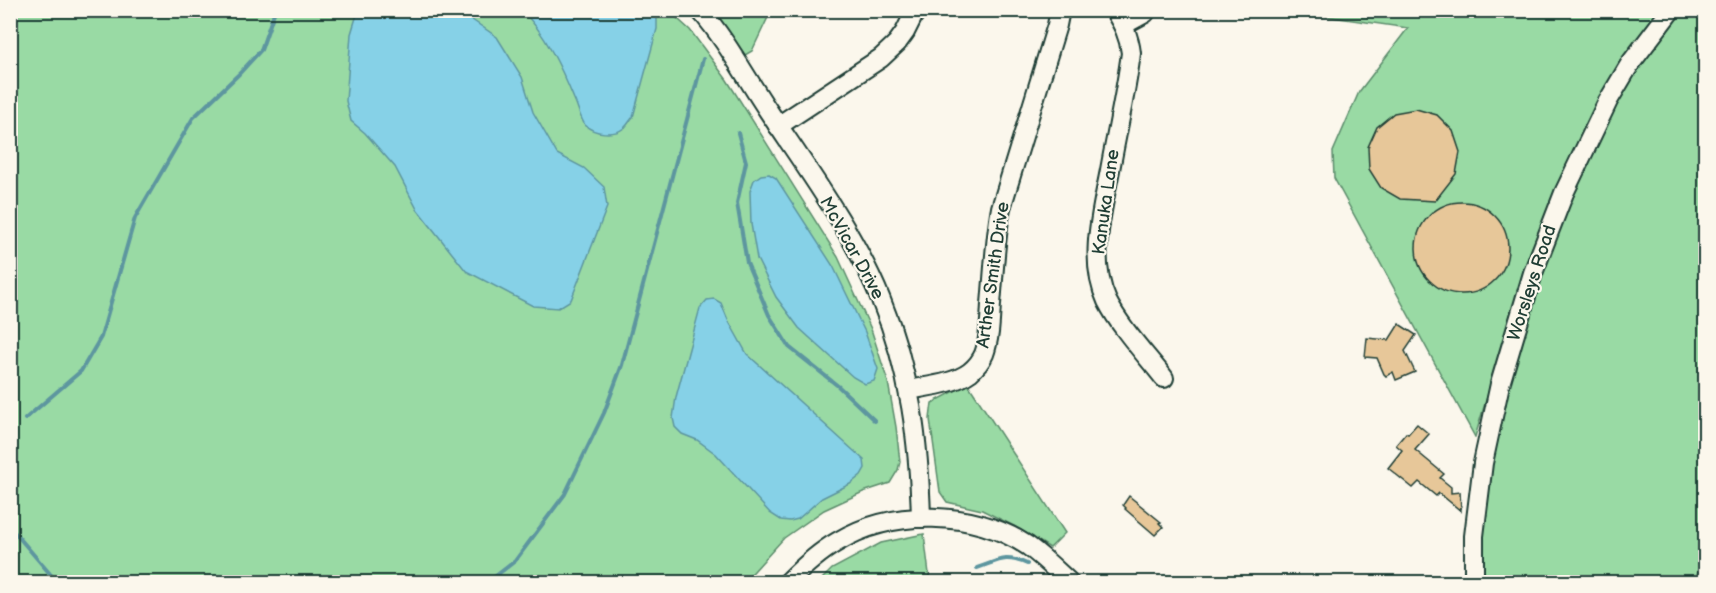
<svg xmlns="http://www.w3.org/2000/svg" width="1716" height="593" font-family="'Balsamiq Sans',sans-serif">
	<style>
		.green { fill: #99daa4; stroke: #5c8c6c; stroke-width: 1.5 }
		.water { fill: #86d1e7; stroke: #5d969f; stroke-width: 1.5 }
		.lines { fill: none; stroke-linecap: round; stroke-linejoin: round }
		.stream { stroke: #5d969f; stroke-width: 4 }
		.building { fill: #e7c799; stroke: #1f3d34; stroke-width: 1.5 }
		.minor-casing { stroke: #1f3d34; stroke-width: 22 }
		.minor { stroke: #fbf7ec; stroke-width: 18 }
		.labels { text-anchor: middle; dominant-baseline: central; stroke-width: 4.5; stroke-linejoin: round; paint-order: stroke }
		.street-label { font-size: 18px; fill: #1f3d34; stroke: #fbf7ec }
	</style>
	<rect width="100%" height="100%" fill="#fbf7ec"/>
	<filter id="ink" filterUnits="userSpaceOnUse"><feTurbulence type="fractalNoise" baseFrequency=".0167" numOctaves="2"/><feDisplacementMap in="SourceGraphic" scale="12" xChannelSelector="R" yChannelSelector="G"/><feConvolveMatrix kernelMatrix="1 2 1 2 8 2 1 2 1" color-interpolation-filters="sRGB"/></filter>
	<g filter="url(#ink)">
		<g class="green">
			<path d="M1671,10L1705,11V565L1700,567L1694,582H1481L1480,565L1487,484L1492,466L1500,384L1564,193Z"/>
			<path d="M10,11H669L690,30L727,80L838,257L871,329L888,382L896,427L900,462L898,470L890,483L863,492L824,510L784,538L744,582H11Z"/>
			<path d="M713,11H771L752,51L745,55Z"/>
			<path d="M1290,11H1659L1651,20L1587,123L1530,252L1475,437L1334,178L1333,152L1359,92L1408,28Z"/>
			<path d="M968,384L1065,533L1050,548L1014,526L982,510L947,502L940,492L930,419L932,403Z"/>
			<path d="M924,534L930,582H819L832,569L881,543Z"/>
		</g>
		<g class="water">
			<path d="M358,11H459L497,37L522,77L533,112L557,154L584,168L604,187L607,207L571,300L558,308L533,306L466,271L417,209L395,167L365,133L351,121L346,101L351,34Z"/>
			<path d="M522,11H657V29L633,117C630,120 627,126 624,128C614,136 594,134 585,125C580,118 578,107 574,99C562,70 545,32 522,11Z"/>
			<path d="M769,174L776,178L833,266L865,332L878,369L874,381L865,384L853,377L799,328L776,297L757,259L751,224L750,191L754,180L761,175Z"/>
			<path d="M714,299L721,303L728,320L747,354L864,460L865,468L861,475L850,484L822,498L798,519L790,521L781,520L770,513L716,454L697,440L682,434L675,427L673,418L676,397L700,308L707,300Z"/>
		</g>
		<g class="lines">
			<g class="stream">
				<path d="M738,133L746,162L737,203L747,263L769,315L789,347L838,386L875,421"/>
				<path d="M25,419L81,371L101,337L135,218L193,118L239,74L261,50L275,10"/>
				<path d="M10,527L57,582"/>
				<path d="M977,568C999,561 1004,554 1027,564"/>
				<path d="M488,582L515,561L565,494L604,413L622,365L703,59"/>
			</g>
		</g>
		<g class="building">
			<path d="M1416,109L1437,115L1453,131L1460,152L1456,174L1435,201L1400,199L1381,188L1369,169L1368,147L1377,127L1394,113Z"/>
			<circle cx="1462" cy="248" r="46"/>
			<path d="M1399,324L1416,335L1405,351L1415,372L1396,380L1393,372L1386,376L1384,374L1377,358L1365,357L1367,338L1389,340Z"/>
			<path d="M1417,424L1429,434L1415,450L1444,474L1440,478L1451,487V493L1460,492L1461,511L1439,493L1436,496L1419,482L1413,488L1388,468L1402,450L1396,445L1406,433L1408,434Z"/>
			<path d="M1129,496L1161,522L1159,523L1163,527L1155,535L1125,509L1126,508L1123,505Z"/>
		</g>
		<g class="lines">
			<g class="minor-casing">
				<g id="minor">
					<path d="M700,10C727,41 746,78 769,112C809,172 854,233 881,300C910,370 919,442 921,518"/>
					<path d="M1114,10C1123,24 1129,36 1131,53C1126,92 1117,131 1110,170C1102,212 1088,260 1107,301C1120,327 1146,355 1164,378"/>
					<path d="M1123,25L1145,13L1147,10"/>
					<path d="M778,126L881,58L897,43L905,32L916,10"/>
					<path d="M909,390C928,386 954,384 970,372C976,367 981,361 984,354C990,338 990,320 991,304C994,272 995,239 1001,208L1057,25L1060,10"/>
					<path d="M788,582C803,567 818,553 837,542C893,508 973,510 1028,546C1043,557 1056,570 1069,582"/>
					<path d="M1474,582V536L1483,463L1500,384L1533,273L1564,193L1608,101L1630,64L1671,10"/>
				</g>
			</g>
			<use href="#minor" class="minor"/>
		</g>
	</g>
	<g class="labels">
		<g class="street-label">
			<text transform="translate(1106 202) rotate(-82)">Kanuka Lane</text>
			<text transform="translate(852 248) rotate(61)">McVicar Drive</text>
			<text transform="translate(993 275) rotate(-82)">Arther Smith Drive</text>
			<text transform="translate(1532 283) rotate(-72)">Worsleys Road</text>
		</g>
	</g>
	<rect width="1716" height="593" fill="none" stroke="#fbf7ec" stroke-width="36"/>
	<rect x="18" y="18" width="1680" height="557" fill="none" stroke="#1f3d34" stroke-width="2" filter="url(#ink)"/>
</svg>
